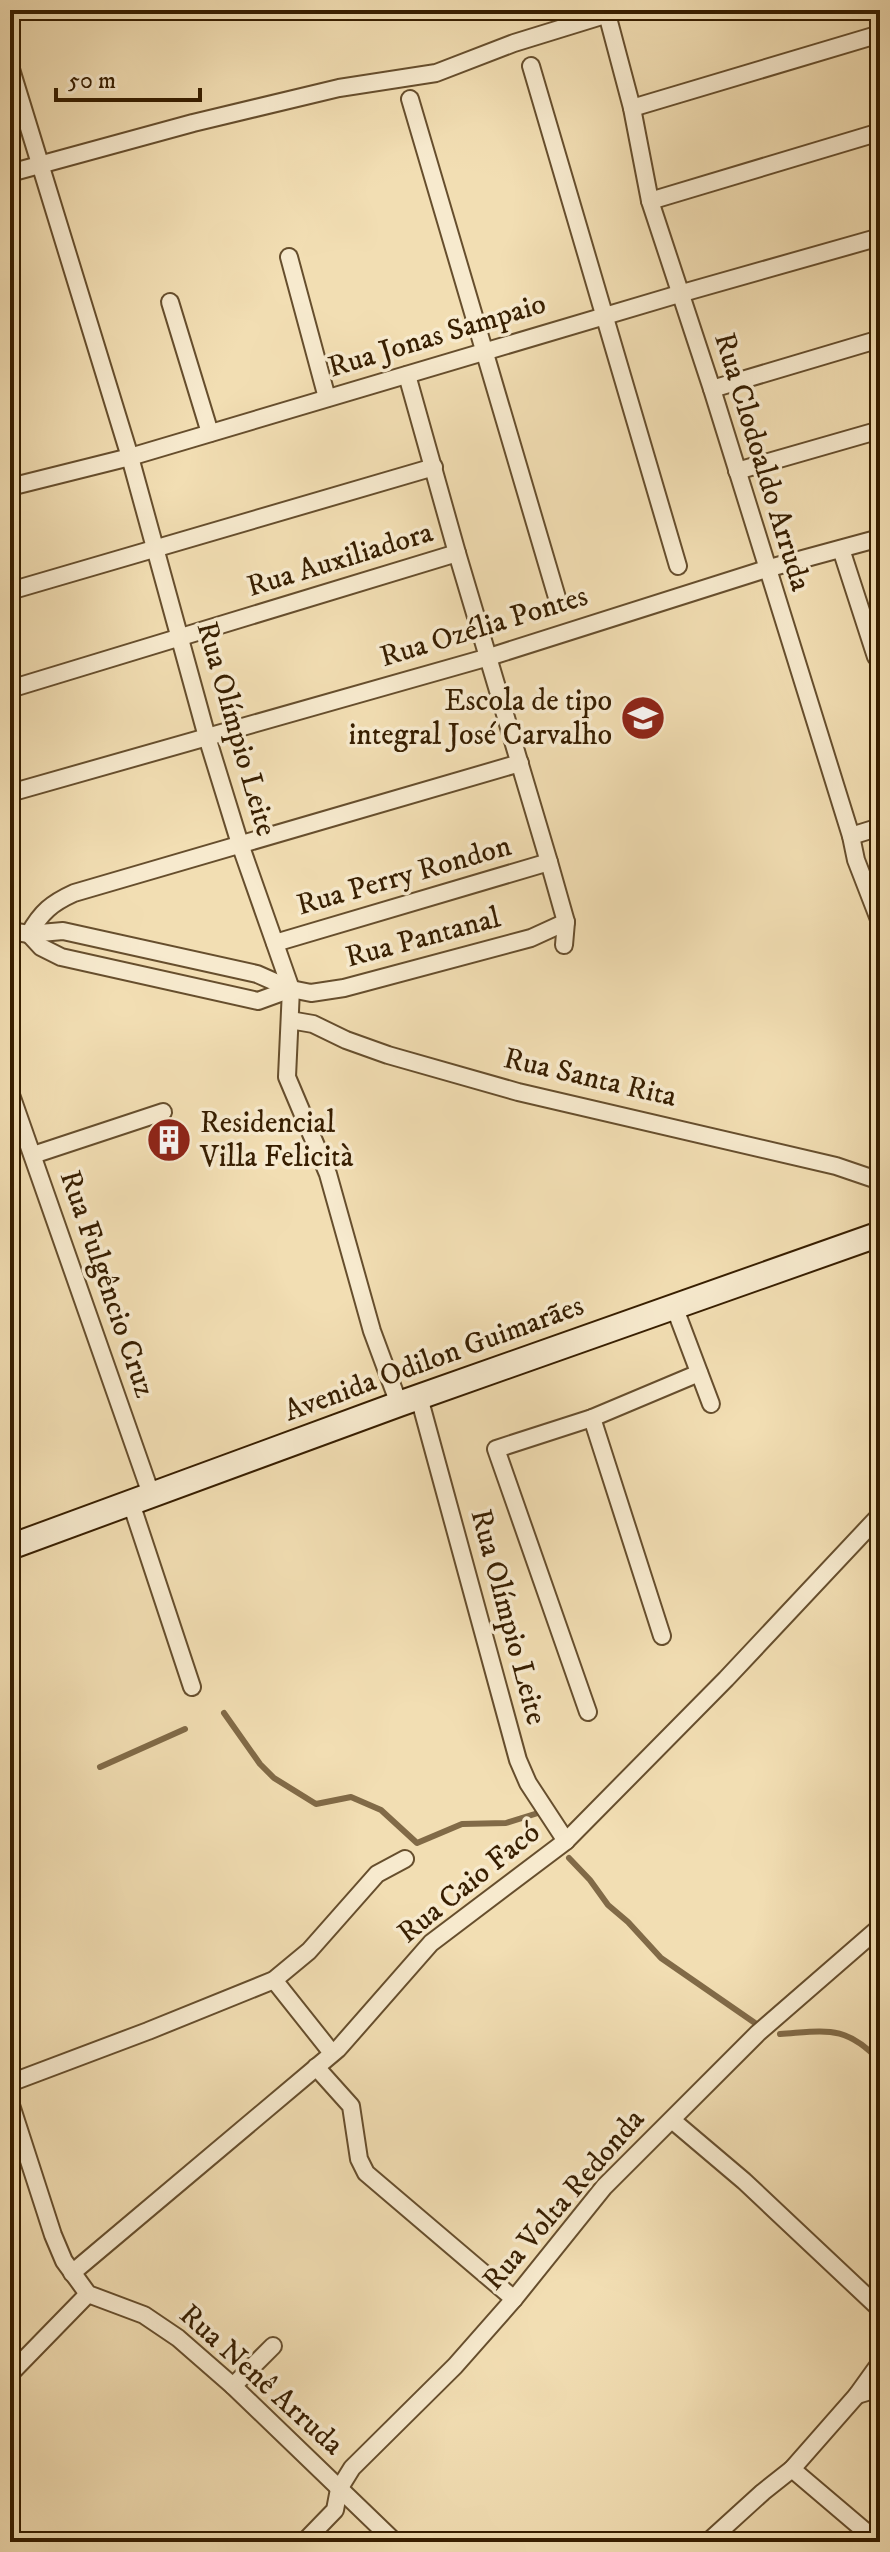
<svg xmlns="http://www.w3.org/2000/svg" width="890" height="2552" font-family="'IM FELL DW Pica',serif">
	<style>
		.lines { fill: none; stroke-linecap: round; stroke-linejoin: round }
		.stream { stroke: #816a47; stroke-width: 6 }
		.street-casing { stroke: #664e2d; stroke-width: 20 }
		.secondary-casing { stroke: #371e00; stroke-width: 28 }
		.street { stroke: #f7eace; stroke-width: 16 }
		.secondary { stroke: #f7eace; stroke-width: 24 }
		.labels { text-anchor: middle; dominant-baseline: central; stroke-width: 7; stroke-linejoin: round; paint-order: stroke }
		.street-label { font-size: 30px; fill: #371e00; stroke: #f7eace }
		.poi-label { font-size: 30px; fill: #371e00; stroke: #f7eace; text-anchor: end }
	</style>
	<rect width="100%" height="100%" fill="#f2deb3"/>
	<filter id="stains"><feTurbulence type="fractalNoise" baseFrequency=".0025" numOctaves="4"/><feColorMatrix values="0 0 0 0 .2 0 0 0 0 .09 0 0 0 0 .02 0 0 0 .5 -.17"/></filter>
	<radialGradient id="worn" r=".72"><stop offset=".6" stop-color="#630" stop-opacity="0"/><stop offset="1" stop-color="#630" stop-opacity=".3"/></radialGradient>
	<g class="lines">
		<g class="stream">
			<path d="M224,1713L260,1764L274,1778L316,1804L351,1797L381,1810L417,1843L462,1824L506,1823L538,1813"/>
			<path d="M100,1767L185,1729"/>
			<path d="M569,1858L590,1880L608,1905L628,1922L661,1958L755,2023"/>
			<path d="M780,2034C826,2031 845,2024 880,2061"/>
		</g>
		<g class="street-casing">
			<g id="street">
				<path d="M607,14L632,108L650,201L712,389L851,836L856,860L880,922"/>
				<path d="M10,66L130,457L207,737L240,844L291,989L287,1077L328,1174L372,1331L399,1404"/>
				<path d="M531,66L678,566"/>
				<path d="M410,99L558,601"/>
				<path d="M632,108L880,34"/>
				<path d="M10,173L193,123L339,88L436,73L514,43L621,10"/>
				<path d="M650,201L880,132"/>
				<path d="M289,257L327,398"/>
				<path d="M170,302L210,433"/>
				<path d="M407,375L457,553L549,862L566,922L564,945"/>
				<path d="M712,389L880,339"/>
				<path d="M737,471L880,430"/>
				<path d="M10,487L130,457L679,294L880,237"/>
				<path d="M841,549L876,657"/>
				<path d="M10,591L434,467"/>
				<path d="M10,689L457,553"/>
				<path d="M10,793L489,657L766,569L880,538"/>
				<path d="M851,836L880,827"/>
				<path d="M10,931L29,934L63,931L257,974L291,989L311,993L344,988L531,938L566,922"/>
				<path d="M29,934C41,912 52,903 74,893L520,763"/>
				<path d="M29,934L41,947L61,957L258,1001L291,989"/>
				<path d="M275,943L549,862"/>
				<path d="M290,1020L313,1024L346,1040L388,1055L518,1092L836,1166L880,1181"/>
				<path d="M10,1092L151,1494"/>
				<path d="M33,1155L163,1112"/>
				<path d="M674,1306L711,1404"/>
				<path d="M419,1397L518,1760L528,1783L566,1841"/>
				<path d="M592,1418L662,1636"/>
				<path d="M131,1503L192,1687"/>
				<path d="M588,1712L496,1449L592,1418L699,1373"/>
				<path d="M274,1980L332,2053"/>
				<path d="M316,2067L351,2106L359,2159L366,2173L514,2299"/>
				<path d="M10,2083L148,2031L274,1980L309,1951L377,1874L405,1859"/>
				<path d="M10,2102L53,2235L64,2261L88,2294L144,2315L178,2338L233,2386L395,2542"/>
				<path d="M672,2120L744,2181L880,2309"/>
				<path d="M72,2273L338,2049L431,1943L566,1841L726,1679L880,1515"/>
				<path d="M10,2374L88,2294"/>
				<path d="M233,2386L273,2346"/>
				<path d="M857,2395L880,2388"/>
				<path d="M792,2469L878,2542"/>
				<path d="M304,2542L335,2510L339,2489L352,2468L455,2366L514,2299L604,2187L758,2033L880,1927"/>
				<path d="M708,2542L763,2492L792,2469L857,2395L880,2363"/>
			</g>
		</g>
		<g class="secondary-casing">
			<path id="secondary" d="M10,1547L399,1404L880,1234"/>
		</g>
		<use href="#street" class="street"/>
		<use href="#secondary" class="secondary"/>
	</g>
	<defs>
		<g id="school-disc" transform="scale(2.3)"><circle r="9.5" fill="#8f2418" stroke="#f7eace"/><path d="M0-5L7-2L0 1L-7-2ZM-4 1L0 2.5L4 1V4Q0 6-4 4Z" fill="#fff"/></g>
		<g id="building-disc" transform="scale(2.3)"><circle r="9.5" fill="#8f2418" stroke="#f7eace"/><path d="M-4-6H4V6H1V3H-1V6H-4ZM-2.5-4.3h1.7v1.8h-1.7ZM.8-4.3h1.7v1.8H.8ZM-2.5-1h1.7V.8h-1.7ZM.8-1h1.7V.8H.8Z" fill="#fff"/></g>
	</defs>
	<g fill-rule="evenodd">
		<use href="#school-disc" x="643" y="718"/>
		<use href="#building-disc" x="169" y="1140"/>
	</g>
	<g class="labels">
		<g class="street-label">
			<text transform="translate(437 336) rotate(-17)">Rua Jonas Sampaio</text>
			<text transform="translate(762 462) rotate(73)">Rua Clodoaldo Arruda</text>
			<text transform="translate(340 560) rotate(-17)">Rua Auxiliadora</text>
			<text transform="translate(484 627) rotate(-17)">Rua Ozélia Pontes</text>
			<text transform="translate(236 729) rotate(74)">Rua Olímpio Leite</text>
			<text transform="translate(404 876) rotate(-16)">Rua Perry Rondon</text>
			<text transform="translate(423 938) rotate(-15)">Rua Pantanal</text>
			<text transform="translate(590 1078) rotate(13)">Rua Santa Rita</text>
			<text transform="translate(107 1284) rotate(71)">Rua Fulgêncio Cruz</text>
			<text transform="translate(434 1359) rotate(-20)">Avenida Odilon Guimarães</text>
			<text transform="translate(508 1617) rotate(75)">Rua Olímpio Leite</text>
			<text transform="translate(469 1883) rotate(-39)">Rua Caio Facó</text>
			<text transform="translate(564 2200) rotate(-49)">Rua Volta Redonda</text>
			<text transform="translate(261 2380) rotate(42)">Rua Nenê Arruda</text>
		</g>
		<g class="poi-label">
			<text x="612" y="701">Escola de tipo<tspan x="612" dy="34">integral José Carvalho</tspan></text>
			<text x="200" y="1123" text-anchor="start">Residencial<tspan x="200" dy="34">Villa Felicità</tspan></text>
		</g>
	</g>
	<rect width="890" height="2552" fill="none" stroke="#f2deb3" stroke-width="40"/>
	<rect x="12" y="12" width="866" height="2528" fill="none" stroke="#371e00" stroke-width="4"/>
	<rect x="20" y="20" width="850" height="2512" fill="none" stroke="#371e00" stroke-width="2"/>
	<path d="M56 88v12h144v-12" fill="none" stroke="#371e00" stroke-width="4"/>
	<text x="68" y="88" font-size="24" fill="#371e00" stroke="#f7eace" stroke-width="6" paint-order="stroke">50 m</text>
	<rect width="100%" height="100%" filter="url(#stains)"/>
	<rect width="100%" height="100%" fill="url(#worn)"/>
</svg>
